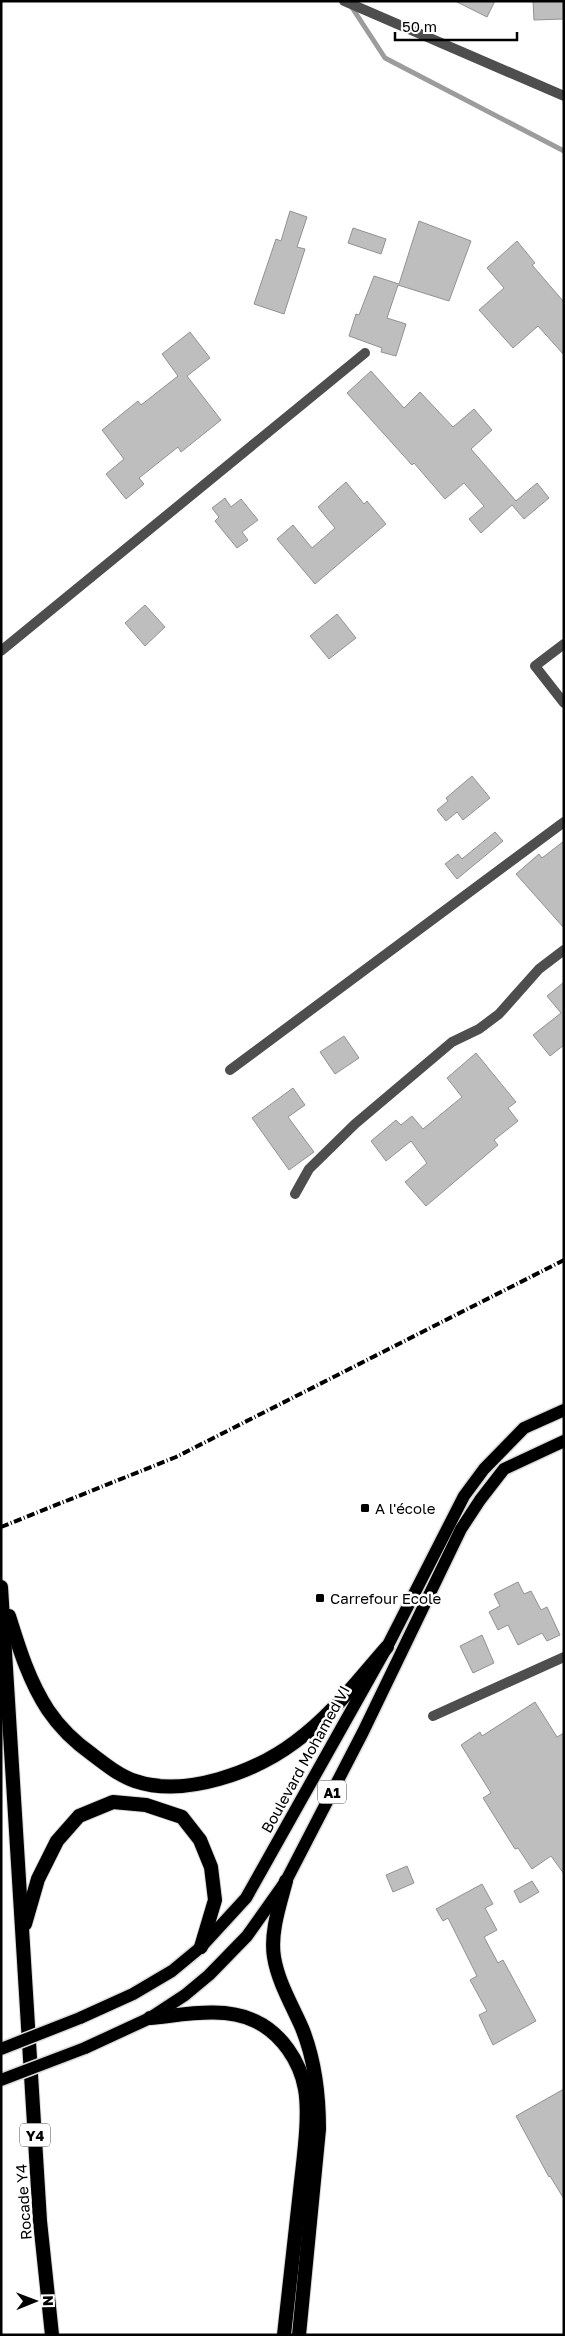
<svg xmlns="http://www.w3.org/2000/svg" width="565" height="2336" font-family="'Golos Text',sans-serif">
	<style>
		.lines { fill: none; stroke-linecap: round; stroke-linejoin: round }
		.stream { stroke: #9c9c9c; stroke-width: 5 }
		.building { fill: #bebebe; stroke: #929292 }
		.primary-casing { stroke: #dbdbdb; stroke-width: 15 }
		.trunk-casing { stroke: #dbdbdb; stroke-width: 16 }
		.minor { stroke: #4e4e4e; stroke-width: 10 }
		.primary { stroke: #000; stroke-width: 12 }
		.trunk { stroke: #000; stroke-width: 14 }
		.rail { stroke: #000; stroke-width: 4; stroke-dasharray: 8 2.5 1 2.5; stroke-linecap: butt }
		.primary-bridge-casing { stroke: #dbdbdb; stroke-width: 15; stroke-linecap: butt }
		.primary-bridge { stroke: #000; stroke-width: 12 }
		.poi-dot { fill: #000; stroke: #fff; stroke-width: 2 }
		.labels { text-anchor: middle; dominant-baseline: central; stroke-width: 5; stroke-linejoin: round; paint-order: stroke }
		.shield { fill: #fff; stroke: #4c4c4c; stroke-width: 1 }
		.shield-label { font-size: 14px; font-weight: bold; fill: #000 }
		.poi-label { font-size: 15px; fill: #000; stroke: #fff; text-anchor: start }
		.street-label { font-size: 15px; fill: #000; stroke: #fff }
	</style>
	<rect width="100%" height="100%" fill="#fff"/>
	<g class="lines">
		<path class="stream" d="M351,6L385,58L564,151"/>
	</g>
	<g class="building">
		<path d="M455,1H495L487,17Z"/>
		<path d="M533,1H564V19L534,20Z"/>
		<path d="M290,211L307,217L297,247L305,249L284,314L254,304L276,239L281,241Z"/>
		<path d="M419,221L471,241L449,301L398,285L387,318L406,324L396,356L381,352L382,348L349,336L356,314L359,315L374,276L399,284Z"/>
		<path d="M353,228L386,239L381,254L348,243Z"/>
		<path d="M517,241L535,263L532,265L564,302V355L538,326L513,348L479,310L504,288L487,268Z"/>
		<path d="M190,332L210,358L187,376L221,420L181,452L178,447L139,478L144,484L126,499L106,474L124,459L102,430L138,401L141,405L178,376L162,354Z"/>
		<path d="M371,371L404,408L420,392L453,427L474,409L492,430L471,449L516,501L537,483L549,498L524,519L512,505L481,533L469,519L484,506L464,483L445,499L414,463L412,465L347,393Z"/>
		<path d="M346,482L364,504L367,501L386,524L315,584L277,539L293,525L312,548L335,528L318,507Z"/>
		<path d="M225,498L231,507L241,499L258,520L242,532L248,540L237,548L215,521L219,517L212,508Z"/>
		<path d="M145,605L165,627L145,646L125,623Z"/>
		<path d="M337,614L356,638L329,659L310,636Z"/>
		<path d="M472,776L490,798L463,820L457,812L446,821L437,810L448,801L446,798Z"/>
		<path d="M495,832L503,841L457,879L445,864L458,854L462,859Z"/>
		<path d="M564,841V928L516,874L539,854L542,858Z"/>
		<path d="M564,982V1045L550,1056L533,1035L561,1013L547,996Z"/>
		<path d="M344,1036L359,1058L335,1074L320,1052Z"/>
		<path d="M476,1053L516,1102L508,1108L518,1121L494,1140L498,1145L426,1206L405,1182L427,1163L411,1141L386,1161L371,1141L396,1120L401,1125L412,1116L423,1129L462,1097L447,1078Z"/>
		<path d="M293,1088L305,1105L288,1117L314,1152L289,1170L252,1118Z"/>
		<path d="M518,1582L524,1594L531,1591L541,1610L547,1607L560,1635L547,1641L542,1633L518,1645L508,1625L498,1630L489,1612L500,1606L494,1594Z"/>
		<path d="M482,1635L494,1663L473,1673L460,1646Z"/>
		<path d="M535,1702L557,1737L564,1733V1874L551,1856L532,1869L518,1848L515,1849L483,1798L491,1793L461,1745L480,1732L482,1736Z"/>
		<path d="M407,1866L414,1883L393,1892L386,1875Z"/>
		<path d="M532,1881L539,1892L520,1903L514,1891Z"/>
		<path d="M482,1884L493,1904L485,1908L497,1930L484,1937L498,1963L503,1960L536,2021L493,2045L479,2015L487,2011L470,1980L477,1976L448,1918L443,1921L436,1909Z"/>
		<path d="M564,2089V2199L550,2176L549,2177L516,2116Z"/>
	</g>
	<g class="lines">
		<g class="primary-casing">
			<g id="primary">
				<path d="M80,2018L133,1994L172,1971L201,1947L246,1898L387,1647L464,1496L484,1469L524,1428L564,1410"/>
				<path d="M85,2048L150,2018L185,1995L209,1975L247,1936L286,1881L363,1732L461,1529L480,1500L504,1469L564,1441"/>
			</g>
		</g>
		<g class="trunk-casing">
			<g id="trunk">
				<path d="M1,1587L40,2221L52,2335"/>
				<path d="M9,1616C19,1648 29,1681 48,1710C60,1728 76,1743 93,1755C106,1765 120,1776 135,1781C185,1798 255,1772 295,1742C331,1716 358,1680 387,1647"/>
				<path d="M286,1881C280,1904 270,1932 274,1957C278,1982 292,2005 302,2028C315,2060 319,2094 319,2129L299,2335"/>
				<path d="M25,1924L38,1879L57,1841L79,1816L113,1802L146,1805L182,1817L200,1840L211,1867L215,1900L201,1947"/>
				<path d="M150,2018C183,2015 224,2006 255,2021C281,2033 300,2061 305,2089C310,2117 303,2162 300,2191C295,2239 289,2287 284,2335"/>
			</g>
		</g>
		<g class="minor">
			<path d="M344,1L564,96"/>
			<path d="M564,644L535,666L564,703"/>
			<path d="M1,651L365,353"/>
			<path d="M230,1070L564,822"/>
			<path d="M295,1194L309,1169L355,1124L452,1042L479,1029L499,1014L539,969L564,950"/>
			<path d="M433,1716L564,1657"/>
		</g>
		<use href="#primary" class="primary"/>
		<use href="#trunk" class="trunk"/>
		<path class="rail" d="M1,1527L176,1457L564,1260"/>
		<g class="primary-bridge-casing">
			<g id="primary-bridge">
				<path d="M1,2049L80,2018"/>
				<path d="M1,2080L85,2048"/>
			</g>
		</g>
		<use href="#primary-bridge" class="primary-bridge"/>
	</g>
	<g class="poi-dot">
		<rect x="360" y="1503" width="10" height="10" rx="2.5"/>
		<rect x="315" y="1593" width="10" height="10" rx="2.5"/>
	</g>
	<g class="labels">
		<g class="shield">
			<rect x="318" y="1780.5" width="28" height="23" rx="4"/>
			<rect x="20" y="2123.5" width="30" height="23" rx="4"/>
		</g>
		<g class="shield-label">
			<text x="332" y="1792">A1</text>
			<text x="35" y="2135">Y4</text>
		</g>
		<g class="poi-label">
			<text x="375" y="1508">A l'école</text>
			<text x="330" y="1598">Carrefour Ecole</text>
		</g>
		<g class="street-label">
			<text transform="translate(305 1759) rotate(-61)">Boulevard Mohamed VI</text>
			<text transform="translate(23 2202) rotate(-94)">Rocade Y4</text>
		</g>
	</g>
	<rect width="565" height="2336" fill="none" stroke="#000000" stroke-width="5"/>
	<g transform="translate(35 2301) rotate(89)" stroke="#ffffff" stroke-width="4" paint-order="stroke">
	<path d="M0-4L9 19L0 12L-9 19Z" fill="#000000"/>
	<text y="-8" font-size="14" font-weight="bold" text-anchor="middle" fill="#000000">N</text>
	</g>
	<path d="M395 32v8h122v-8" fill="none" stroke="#000000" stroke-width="2.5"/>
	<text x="402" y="32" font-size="15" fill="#000000" stroke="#ffffff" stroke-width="4" paint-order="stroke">50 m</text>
</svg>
